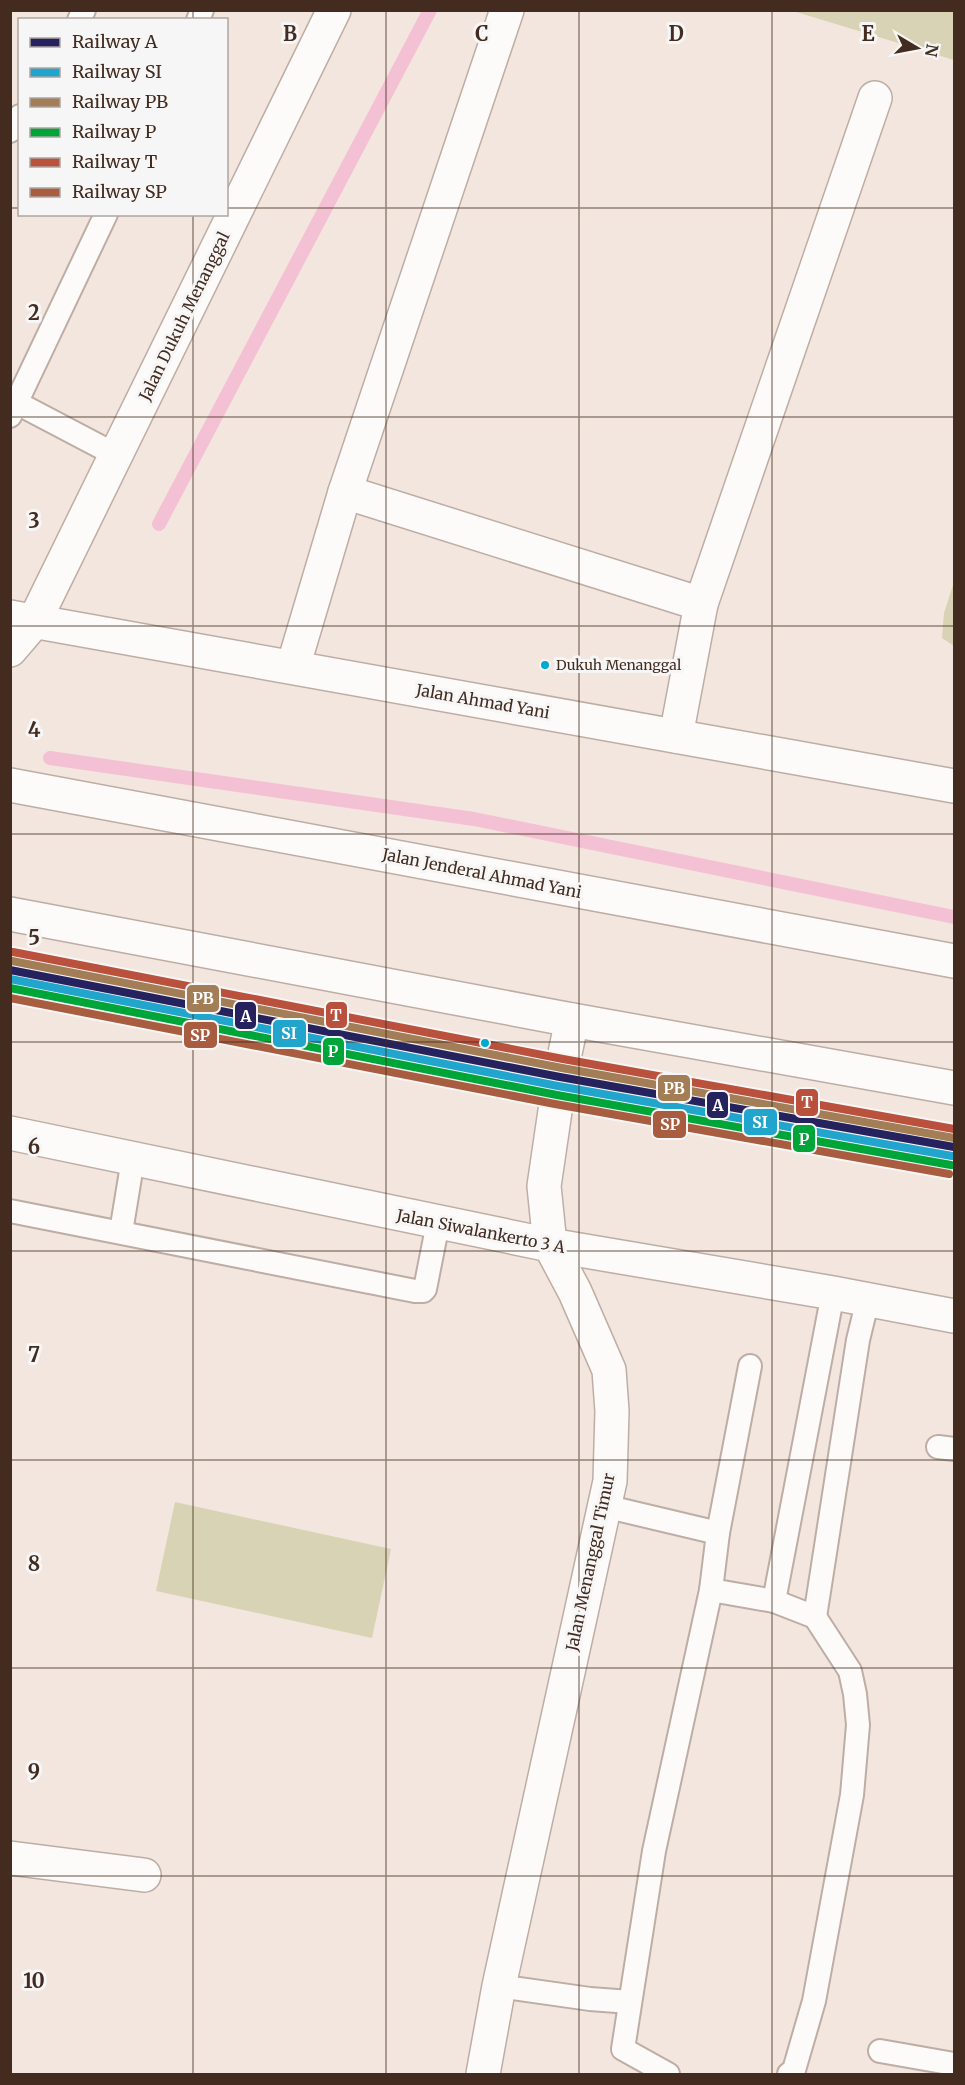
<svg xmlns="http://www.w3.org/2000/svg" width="965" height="2085" font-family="Merriweather,serif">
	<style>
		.green { fill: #d8d3b5 }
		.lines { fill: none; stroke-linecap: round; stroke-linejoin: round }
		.stream { stroke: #f4c1d4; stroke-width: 14 }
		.service-casing { stroke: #beada4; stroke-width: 26 }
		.minor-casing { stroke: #beada4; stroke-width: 36 }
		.secondary-casing { stroke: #beada4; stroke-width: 36 }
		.trunk-casing { stroke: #beada4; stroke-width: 36 }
		.service { stroke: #fdfbfa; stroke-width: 22 }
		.minor { stroke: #fdfbfa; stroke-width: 33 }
		.secondary { stroke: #fdfbfa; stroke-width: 33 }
		.trunk { stroke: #fdfbfa; stroke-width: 33 }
		.rail-1-casing { stroke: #f6f6f6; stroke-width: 12 }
		.rail-2-casing { stroke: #f6f6f6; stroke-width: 12 }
		.rail-3-casing { stroke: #f6f6f6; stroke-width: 12 }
		.rail-4-casing { stroke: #f6f6f6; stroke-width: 12 }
		.rail-5-casing { stroke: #f6f6f6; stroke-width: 12 }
		.rail-6-casing { stroke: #f6f6f6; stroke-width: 12 }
		.rail-1 { stroke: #26225e; stroke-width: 8 }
		.rail-2 { stroke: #22a5cd; stroke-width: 8 }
		.rail-3 { stroke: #a27d56; stroke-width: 8 }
		.rail-4 { stroke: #00a53a; stroke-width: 8 }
		.rail-5 { stroke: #ba513d; stroke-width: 8 }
		.rail-6 { stroke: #a95d40; stroke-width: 8 }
		.grid { fill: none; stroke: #432c1f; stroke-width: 1.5; stroke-opacity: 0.55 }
		.bus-dot { fill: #00a9ce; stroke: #f6f6f6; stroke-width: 2 }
		.labels { text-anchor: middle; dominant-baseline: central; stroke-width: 6; stroke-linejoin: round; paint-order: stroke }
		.bus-label { font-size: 14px; fill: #432c1f; stroke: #f6f6f6; text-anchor: start }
		.street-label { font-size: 16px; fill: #432c1f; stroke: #f6f6f6 }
		.grid-label { font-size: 20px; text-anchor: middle; font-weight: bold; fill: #432c1f; stroke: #f6f6f6; stroke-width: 6; stroke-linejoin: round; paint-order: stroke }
		.line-badge { stroke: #f6f6f6; stroke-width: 2 }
		.badge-label { font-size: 16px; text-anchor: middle; font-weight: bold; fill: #fff }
	</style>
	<rect width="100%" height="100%" fill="#f3e6de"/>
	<g class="green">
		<path d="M793,11H954V60Z"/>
		<path d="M954,582V646L942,638L944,613Z"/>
		<path d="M175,1502L391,1549L372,1638L156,1591Z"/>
	</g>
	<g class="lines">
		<g class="stream">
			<path d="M159,524L430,10"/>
			<path d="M50,758L474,819L954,917"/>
		</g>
		<g class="service-casing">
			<g id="service">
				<path d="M79,20L84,10"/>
				<path d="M198,20L202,10"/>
				<path d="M10,131L20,116"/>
				<path d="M17,403L116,455"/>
				<path d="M10,416L106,214"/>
				<path d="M10,1211L415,1291H423L425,1289L438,1223"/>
				<path d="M121,1232L133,1159"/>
				<path d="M938,1447L954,1449"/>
				<path d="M604,1506L718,1533"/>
				<path d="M711,1590L718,1533L750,1366"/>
				<path d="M774,1601L833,1293"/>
				<path d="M815,1617L858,1340L868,1299"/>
				<path d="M499,1986L590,1999L630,2002"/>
				<path d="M880,2051L954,2064"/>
				<path d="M668,2074L623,2049L654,1851L711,1590L774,1601L815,1617L850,1671L855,1694L858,1725L852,1795L814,2001L794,2070L789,2074"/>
			</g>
		</g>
		<g class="minor-casing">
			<g id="minor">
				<path d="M345,492L701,604L875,98"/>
				<path d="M34,622L334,10"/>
				<path d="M293,667L345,492L507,10"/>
				<path d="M676,736L701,604"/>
				<path d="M10,1858L144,1875"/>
				<path d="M483,2074L499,1986L610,1481L612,1411L609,1370L575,1292L550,1245L544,1186L560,1077L572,1020"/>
			</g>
		</g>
		<g class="secondary-casing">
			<path id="secondary" d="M10,1133L550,1245L833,1293L954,1316"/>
		</g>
		<g class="trunk-casing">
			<g id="trunk">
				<path d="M10,617L954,786"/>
				<path d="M10,650L34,622"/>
				<path d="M10,785L954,961"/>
				<path d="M10,914L572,1020L954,1088"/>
			</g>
		</g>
		<use href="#service" class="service"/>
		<use href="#minor" class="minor"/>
		<use href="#secondary" class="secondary"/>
		<use href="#trunk" class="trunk"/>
		<g class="rail-1-casing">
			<path id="rail-1" d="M10,970L560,1077L954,1147"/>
		</g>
		<g class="rail-2-casing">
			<path id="rail-2" d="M10,979L558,1086L952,1156"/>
		</g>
		<g class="rail-3-casing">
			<path id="rail-3" d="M12,961L562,1068L954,1138"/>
		</g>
		<g class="rail-4-casing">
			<path id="rail-4" d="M10,988L557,1095L951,1165"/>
		</g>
		<g class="rail-5-casing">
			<path id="rail-5" d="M13,952L563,1059L954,1129"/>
		</g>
		<g class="rail-6-casing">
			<path id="rail-6" d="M10,998L555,1104L949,1174"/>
		</g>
		<use href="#rail-1" class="rail-1"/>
		<use href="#rail-2" class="rail-2"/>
		<use href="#rail-3" class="rail-3"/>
		<use href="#rail-4" class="rail-4"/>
		<use href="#rail-5" class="rail-5"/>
		<use href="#rail-6" class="rail-6"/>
	</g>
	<path class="grid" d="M193,10V20M386,10V2074M579,10V2074M772,10V2074M10,208H20M226,208H954M193,214V2074M10,417H954M10,626H954M10,834H954M10,1042H954M10,1251H954M10,1460H954M10,1668H954M10,1876H954"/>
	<g class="bus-dot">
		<circle cx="545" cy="665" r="5"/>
		<circle cx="485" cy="1043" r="5"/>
	</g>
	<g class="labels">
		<g class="bus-label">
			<text x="556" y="665">Dukuh Menanggal</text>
		</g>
		<g class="street-label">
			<text transform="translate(184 316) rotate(-64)">Jalan Dukuh Menanggal</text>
			<text transform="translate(483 701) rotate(10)">Jalan Ahmad Yani</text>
			<text transform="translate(482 873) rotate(11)">Jalan Jenderal Ahmad Yani</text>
			<text transform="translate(481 1231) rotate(11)">Jalan Siwalankerto 3 A</text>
			<text transform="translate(590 1562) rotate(-78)">Jalan Menanggal Timur</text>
		</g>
	</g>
	<g class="grid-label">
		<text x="290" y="41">B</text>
		<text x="482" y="41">C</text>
		<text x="676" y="41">D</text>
		<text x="868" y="41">E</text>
		<text x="34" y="320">2</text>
		<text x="34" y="528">3</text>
		<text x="34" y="737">4</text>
		<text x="34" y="945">5</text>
		<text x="34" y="1154">6</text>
		<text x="34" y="1362">7</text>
		<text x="34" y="1571">8</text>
		<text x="34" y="1779">9</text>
		<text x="34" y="1988">10</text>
	</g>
	<g class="line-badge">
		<rect x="186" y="984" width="34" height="29" rx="6" fill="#a27d56"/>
		<rect x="325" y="1001" width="23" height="28" rx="6" fill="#ba513d"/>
		<rect x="234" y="1001" width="23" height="29" rx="6" fill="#26225e"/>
		<rect x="272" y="1019" width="35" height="29" rx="6" fill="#22a5cd"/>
		<rect x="183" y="1021" width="35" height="28" rx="6" fill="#a95d40"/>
		<rect x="322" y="1037" width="23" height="29" rx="6" fill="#00a53a"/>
		<rect x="657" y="1074" width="34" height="28" rx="6" fill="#a27d56"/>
		<rect x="795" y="1088" width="24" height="29" rx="6" fill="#ba513d"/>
		<rect x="706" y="1091" width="23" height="28" rx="6" fill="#26225e"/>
		<rect x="743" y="1108" width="35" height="28" rx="6" fill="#22a5cd"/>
		<rect x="652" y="1110" width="35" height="29" rx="6" fill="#a95d40"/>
		<rect x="792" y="1124" width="24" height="29" rx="6" fill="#00a53a"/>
	</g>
	<g class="badge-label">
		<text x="203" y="1004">PB</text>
		<text x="336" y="1021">T</text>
		<text x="246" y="1022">A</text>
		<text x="289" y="1039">SI</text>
		<text x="200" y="1041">SP</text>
		<text x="333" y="1057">P</text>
		<text x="674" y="1094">PB</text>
		<text x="807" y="1108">T</text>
		<text x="718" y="1111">A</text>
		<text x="760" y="1128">SI</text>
		<text x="670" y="1130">SP</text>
		<text x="804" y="1145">P</text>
	</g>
	<rect width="965" height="2085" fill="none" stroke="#432c1f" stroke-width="24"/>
	<rect x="18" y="18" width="210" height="198" fill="#f6f6f6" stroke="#aea5a0" stroke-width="1.5"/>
	<rect x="30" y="38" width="30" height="9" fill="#26225e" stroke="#aea5a0" stroke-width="1.5"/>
	<text x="72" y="48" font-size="18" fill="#432c1f">Railway A</text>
	<rect x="30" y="68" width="30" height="9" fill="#22a5cd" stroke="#aea5a0" stroke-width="1.5"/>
	<text x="72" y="78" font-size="18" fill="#432c1f">Railway SI</text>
	<rect x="30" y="98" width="30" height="9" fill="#a27d56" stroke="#aea5a0" stroke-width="1.5"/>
	<text x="72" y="108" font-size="18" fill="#432c1f">Railway PB</text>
	<rect x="30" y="128" width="30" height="9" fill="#00a53a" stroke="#aea5a0" stroke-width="1.5"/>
	<text x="72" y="138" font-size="18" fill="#432c1f">Railway P</text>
	<rect x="30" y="158" width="30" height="9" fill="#ba513d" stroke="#aea5a0" stroke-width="1.5"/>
	<text x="72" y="168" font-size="18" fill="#432c1f">Railway T</text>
	<rect x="30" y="188" width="30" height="9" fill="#a95d40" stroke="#aea5a0" stroke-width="1.5"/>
	<text x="72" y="198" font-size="18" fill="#432c1f">Railway SP</text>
	<g transform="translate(917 48) rotate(100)" stroke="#f6f6f6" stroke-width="4.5" paint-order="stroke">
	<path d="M0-4.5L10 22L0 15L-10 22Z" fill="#432c1f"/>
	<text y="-9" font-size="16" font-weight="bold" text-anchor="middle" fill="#432c1f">N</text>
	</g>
</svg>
